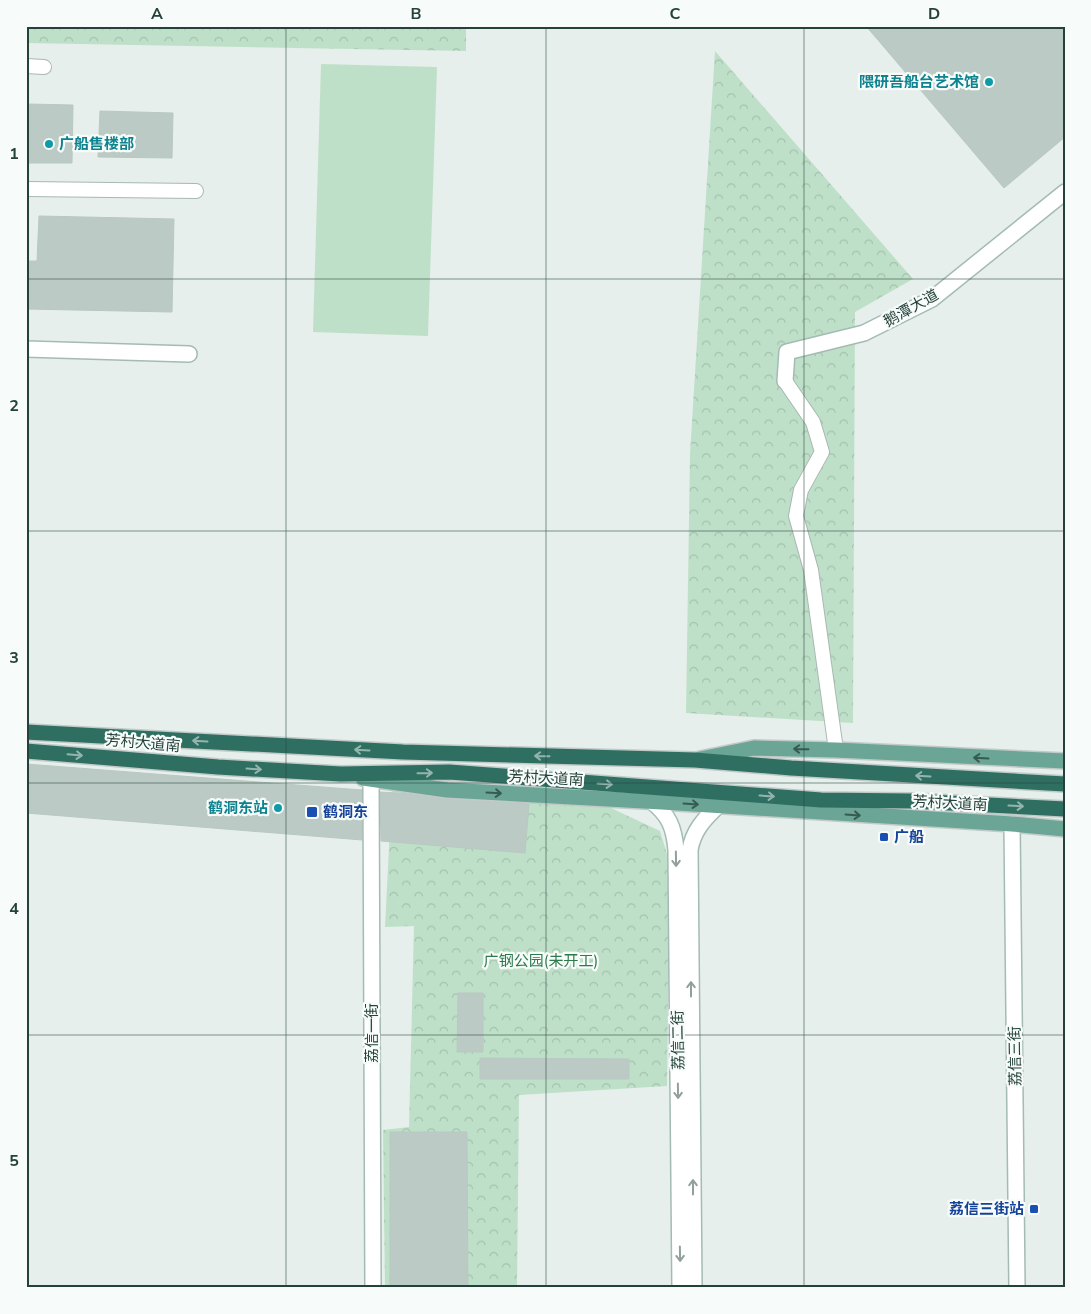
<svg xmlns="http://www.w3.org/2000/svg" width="1091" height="1314" font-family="'Nunito Sans','Noto Sans SC',sans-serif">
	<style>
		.park { fill: url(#park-crowns) }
		.pitch { fill: #bfe0c8 }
		.building { fill: #bbcac4; stroke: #b8c9c2 }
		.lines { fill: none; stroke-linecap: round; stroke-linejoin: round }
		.street-casing { stroke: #a8b8b2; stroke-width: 16 }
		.secondary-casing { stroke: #a4bbb3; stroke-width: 18 }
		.primary-casing { stroke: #c2cac8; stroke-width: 18 }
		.highway-casing { stroke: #c2cac8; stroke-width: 18 }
		.street { stroke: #fff; stroke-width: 14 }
		.secondary { stroke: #fff; stroke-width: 15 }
		.primary { stroke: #6aa596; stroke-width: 15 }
		.highway { stroke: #2f6f62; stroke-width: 15 }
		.oneway { stroke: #93b5ae }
		.oneway2 { stroke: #365b51 }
		.oneway3 { stroke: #92a09c }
		.grid { fill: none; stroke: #24423a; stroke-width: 1; stroke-opacity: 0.55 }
		.culture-dot { fill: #0f9aa8; stroke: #f7fbf9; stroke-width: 2 }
		.transit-dot { fill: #1a4fb4; stroke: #f7fbf9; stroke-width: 2 }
		.labels { text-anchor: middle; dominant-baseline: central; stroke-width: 4.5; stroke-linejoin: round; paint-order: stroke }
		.culture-label { font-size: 15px; font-weight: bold; fill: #0d838f; stroke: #f7fbf9; text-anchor: end }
		.street-label { font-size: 15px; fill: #24423a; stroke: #f7fbf9 }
		.transit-label { font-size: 15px; font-weight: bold; fill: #164399; stroke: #f7fbf9; text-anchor: start }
		.park-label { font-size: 15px; fill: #2d7a4b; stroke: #f7fbf9 }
		.neatline { fill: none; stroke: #24423a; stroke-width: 2 }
		.grid-label { font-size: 16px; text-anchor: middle; font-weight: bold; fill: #24423a }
	</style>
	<defs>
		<pattern id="park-crowns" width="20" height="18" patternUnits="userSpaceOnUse" patternTransform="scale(1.25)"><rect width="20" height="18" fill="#bfe0c8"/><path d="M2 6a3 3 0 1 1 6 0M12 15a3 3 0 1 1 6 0" fill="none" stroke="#a4c1ad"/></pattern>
	</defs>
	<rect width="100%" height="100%" fill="#e6efeb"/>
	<g class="park">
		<path d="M26,26H466V51L26,43Z"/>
		<path d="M715,51L913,279L855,312L853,723L686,713L690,454Z"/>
		<path d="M392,788L611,808L660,831L670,864L667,1086L519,1095L517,1288H385L383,1130L409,1127L414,926L385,927Z"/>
	</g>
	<path class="pitch" d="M321,64L437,67L428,336L313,332Z"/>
	<g class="building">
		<path d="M866,26H1065V137L1004,188Z"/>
		<path d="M27,104L73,105L72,163H26Z"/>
		<path d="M100,111L173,113L172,158L98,157Z"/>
		<path d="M39,216L174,219L172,312L26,309V261H37Z"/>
		<path d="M26,764L362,790V840L26,813Z"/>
		<path d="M380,792L411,794L446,799L529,804L525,853L381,841Z"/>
		<path d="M458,993H483V1052H457Z"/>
		<path d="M480,1058L629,1059V1079H480Z"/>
		<path d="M390,1132H467L468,1288H390Z"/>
	</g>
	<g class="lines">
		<g class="street-casing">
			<g id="street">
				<path d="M26,66L44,67"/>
				<path d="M26,189L196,191"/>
				<path d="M785,381L813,422L822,452L801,490L796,516L811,570L836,750"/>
			</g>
		</g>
		<g class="secondary-casing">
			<g id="secondary">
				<path d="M26,349L189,354"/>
				<path d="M785,381L787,352L864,333L932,299L1065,192"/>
				<path d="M371,779L373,1288"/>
				<path d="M651,801C669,815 674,827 676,850L680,1288"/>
				<path d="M1012,824L1017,1288"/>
				<path d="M694,1288L690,850C693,831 704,819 718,806"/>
			</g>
		</g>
		<g class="primary-casing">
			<g id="primary">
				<path d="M700,759L754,748L836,750L1065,761"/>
				<path d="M363,778L447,790L662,802L1012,824L1065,829"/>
			</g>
		</g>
		<g class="highway-casing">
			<g id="highway">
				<path d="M26,732L403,752L695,760L791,768L1065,784"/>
				<path d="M26,751L218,767L341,774L449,772L821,800L911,801L1065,809"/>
			</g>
		</g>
		<use href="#street" class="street"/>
		<use href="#secondary" class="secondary"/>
		<use href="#primary" class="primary"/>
		<use href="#highway" class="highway"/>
	</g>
	<defs><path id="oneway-shaft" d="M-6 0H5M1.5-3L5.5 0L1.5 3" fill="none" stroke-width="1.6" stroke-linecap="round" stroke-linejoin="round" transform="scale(1.25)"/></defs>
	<g class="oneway">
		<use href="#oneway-shaft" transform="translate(200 741) rotate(-177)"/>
		<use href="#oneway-shaft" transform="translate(362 750) rotate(-177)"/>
		<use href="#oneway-shaft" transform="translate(75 755) rotate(5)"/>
		<use href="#oneway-shaft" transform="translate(542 756) rotate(-179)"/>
		<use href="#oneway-shaft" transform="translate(254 769) rotate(4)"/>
		<use href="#oneway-shaft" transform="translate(425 773) rotate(-1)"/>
		<use href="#oneway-shaft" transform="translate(923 776) rotate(-177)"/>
		<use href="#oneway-shaft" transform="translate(605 784) rotate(4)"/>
		<use href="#oneway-shaft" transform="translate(767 796) rotate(4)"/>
		<use href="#oneway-shaft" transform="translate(1016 806) rotate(3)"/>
	</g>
	<g class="oneway2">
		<use href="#oneway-shaft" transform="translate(801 749) rotate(-179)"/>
		<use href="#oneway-shaft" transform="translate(981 758) rotate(-177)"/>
		<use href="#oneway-shaft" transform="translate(494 793) rotate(3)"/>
		<use href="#oneway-shaft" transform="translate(691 804) rotate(4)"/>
		<use href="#oneway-shaft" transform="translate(853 815) rotate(4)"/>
	</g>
	<g class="oneway3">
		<use href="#oneway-shaft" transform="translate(676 859) rotate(89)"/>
		<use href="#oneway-shaft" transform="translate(691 989) rotate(-90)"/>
		<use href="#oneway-shaft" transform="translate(678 1091) rotate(89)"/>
		<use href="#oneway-shaft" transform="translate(693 1187) rotate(-90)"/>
		<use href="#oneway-shaft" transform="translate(680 1254) rotate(89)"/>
	</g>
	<path class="grid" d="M286,26V1288M546,26V1288M804,26V1288M26,279H1065M26,531H1065M26,783H1065M26,1035H1065"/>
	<g class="culture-dot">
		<circle cx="989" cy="82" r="5"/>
		<circle cx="49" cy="144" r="5"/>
		<circle cx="278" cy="808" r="5"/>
	</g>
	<g class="transit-dot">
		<rect x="306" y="806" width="12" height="12" rx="2.5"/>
		<rect x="879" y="832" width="10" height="10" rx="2.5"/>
		<rect x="1029" y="1204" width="10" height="10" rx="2.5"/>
	</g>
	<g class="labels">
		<g class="culture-label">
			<text x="979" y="82">隈研吾船台艺术馆</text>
			<text x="59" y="144" text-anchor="start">广船售楼部</text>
			<text x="268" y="808">鹤洞东站</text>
		</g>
		<g class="street-label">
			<text transform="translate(911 308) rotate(-29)">鹅潭大道</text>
			<text transform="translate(143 743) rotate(5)">芳村大道南</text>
			<text transform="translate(546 778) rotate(3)">芳村大道南</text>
			<text transform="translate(950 803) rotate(3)">芳村大道南</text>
			<text transform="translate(372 1033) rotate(-90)">荔信一街</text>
			<text transform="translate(678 1040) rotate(-91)">荔信二街</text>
			<text transform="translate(1015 1056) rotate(-91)">荔信三街</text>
		</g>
		<g class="transit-label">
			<text x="323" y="812">鹤洞东</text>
			<text x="894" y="837">广船</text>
			<text x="1024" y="1209" text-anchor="end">荔信三街站</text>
		</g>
		<g class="park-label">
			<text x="541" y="961">广钢公园(未开工)</text>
		</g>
	</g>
	<rect width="1091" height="1314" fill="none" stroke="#f7fbf9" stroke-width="55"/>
	<rect x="28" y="28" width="1036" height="1258" class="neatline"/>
	<g class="grid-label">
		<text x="157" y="19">A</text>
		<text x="416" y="19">B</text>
		<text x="675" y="19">C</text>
		<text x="934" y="19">D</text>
		<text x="14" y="159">1</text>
		<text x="14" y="411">2</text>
		<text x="14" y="663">3</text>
		<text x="14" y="914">4</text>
		<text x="14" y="1166">5</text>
	</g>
</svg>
